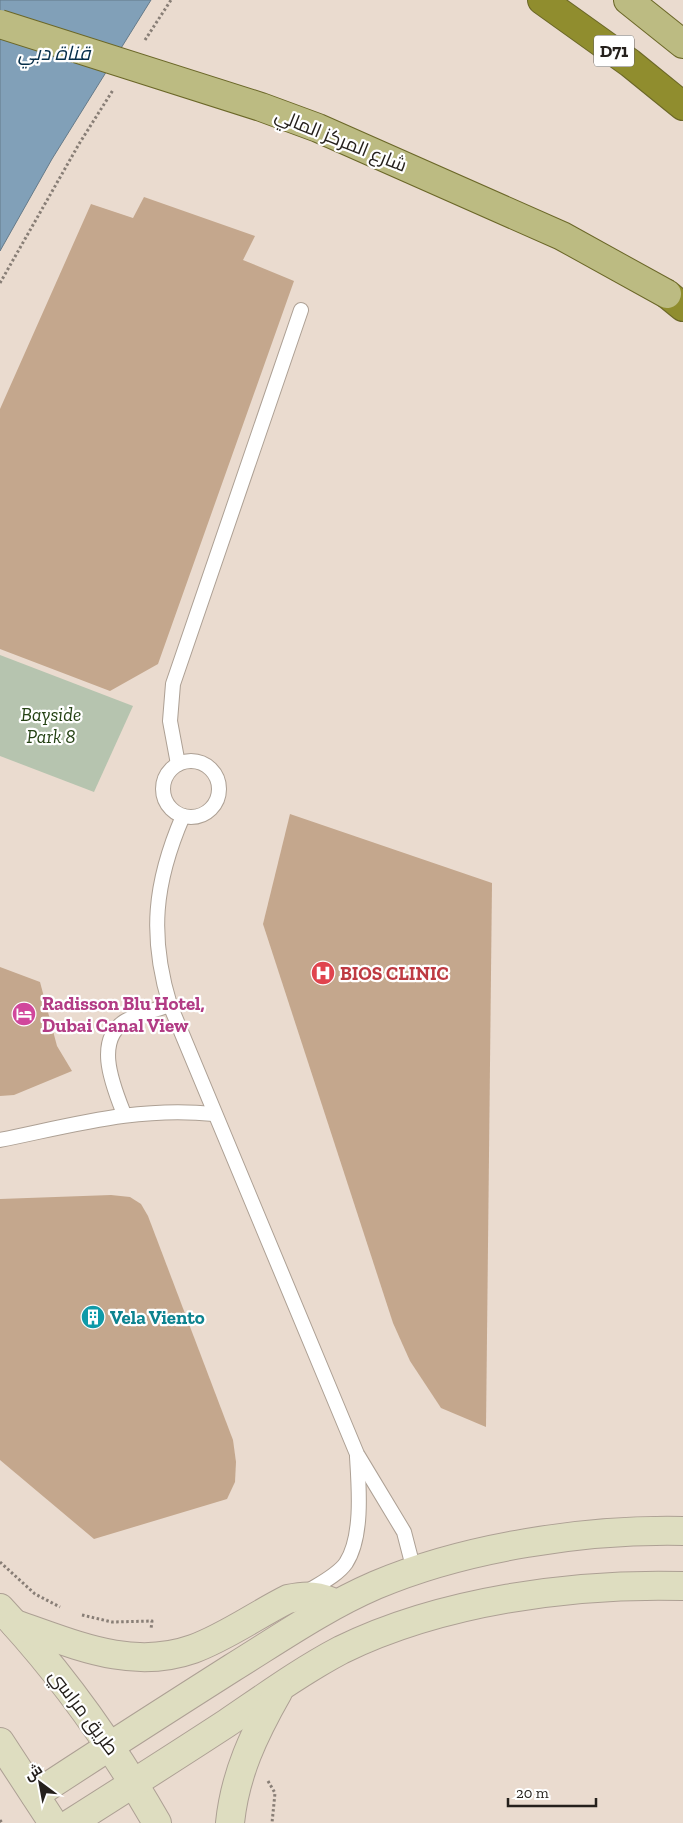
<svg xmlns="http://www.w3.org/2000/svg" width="683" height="1823" font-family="'Zilla Slab',Cairo,serif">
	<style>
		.green { fill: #b6c4af }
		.water { fill: #81a0b8; stroke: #657a89 }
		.building { fill: #c4a78d }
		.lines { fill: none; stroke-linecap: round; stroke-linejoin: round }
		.lane-casing { stroke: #ada094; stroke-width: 16 }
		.secondary-casing { stroke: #ada094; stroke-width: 30 }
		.primary-casing { stroke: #6b6728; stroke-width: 30 }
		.highway-casing { stroke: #6b6728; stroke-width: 30 }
		.path { stroke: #887e76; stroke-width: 3; stroke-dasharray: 2.5 2.5; stroke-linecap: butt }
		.lane { stroke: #fff; stroke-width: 14 }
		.secondary { stroke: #deddc0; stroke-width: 28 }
		.primary { stroke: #bcbb82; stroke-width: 28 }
		.highway { stroke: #908d2e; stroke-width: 28 }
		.primary-bridge-casing { stroke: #6b6728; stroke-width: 30; stroke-linecap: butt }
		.primary-bridge { stroke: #bcbb82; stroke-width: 28 }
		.labels { text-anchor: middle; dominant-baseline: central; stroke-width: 4.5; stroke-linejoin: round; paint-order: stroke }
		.shield { fill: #fff; stroke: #666360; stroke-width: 1 }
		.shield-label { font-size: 18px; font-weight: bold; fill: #25201c }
		.street-label { font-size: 19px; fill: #25201c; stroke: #fff }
		.park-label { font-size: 19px; font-style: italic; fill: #254214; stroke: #fff }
		.health-label { font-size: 19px; font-weight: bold; fill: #be3a42; stroke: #fff; text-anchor: start }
		.hotel-label { font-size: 19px; font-weight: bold; fill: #b23c85; stroke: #fff; text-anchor: start }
		.culture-label { font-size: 19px; font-weight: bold; fill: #0d838f; stroke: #fff; text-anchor: start }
		.water-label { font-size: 20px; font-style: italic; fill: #062e49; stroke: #fff }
	</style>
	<rect width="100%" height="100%" fill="#eadbcf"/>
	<path class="green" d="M0,655L133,706L94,792L0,756Z"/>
	<path class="water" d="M0,0H151L52,159L0,251Z"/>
	<g class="building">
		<path d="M144,197L255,236L243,260L294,281L158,664L110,691L0,649V409L91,204L133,218Z"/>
		<path d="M290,814L492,883L486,1427L441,1408L410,1361L393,1323L263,924Z"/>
		<path d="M0,967L40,982L57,1046L72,1071L14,1095L0,1096Z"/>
		<path d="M111,1195L130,1197L141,1204L148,1216L233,1440L236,1462L235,1482L227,1499L94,1539L0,1460V1199Z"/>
	</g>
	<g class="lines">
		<g class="lane-casing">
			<g id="lane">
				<circle cx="191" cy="789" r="28"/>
				<path d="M178,764L170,721L173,684L301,310"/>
				<path d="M183,816C154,883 149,936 170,1005L357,1454L404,1532L411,1559V1572"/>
				<path d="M124,1114C113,1086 92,1037 129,1019C141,1012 157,1010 170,1005"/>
				<path d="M0,1140C74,1125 138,1106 214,1114"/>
				<path d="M305,1593C317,1585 337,1576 346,1563C363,1537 359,1488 357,1457"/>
			</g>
		</g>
		<g class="secondary-casing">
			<g id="secondary">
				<path d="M0,1608C61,1673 113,1746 157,1823"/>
				<path d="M15,1624C74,1644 131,1671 193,1649C226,1637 256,1615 288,1599C306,1595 320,1595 336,1604"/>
				<path d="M0,1742L53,1823"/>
				<path d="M35,1795C100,1752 166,1710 232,1668C279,1639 325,1607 376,1585C466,1547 585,1529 683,1531"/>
				<path d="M71,1823C123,1790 175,1757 227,1723C264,1698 301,1671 341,1650C441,1601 572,1583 683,1586"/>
				<path d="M230,1823C235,1774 254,1734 278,1692"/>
			</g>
		</g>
		<g class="primary-casing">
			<path id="primary" d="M628,0L683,44"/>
		</g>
		<g class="highway-casing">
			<g id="highway">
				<path d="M542,0L630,63L683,106"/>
				<path d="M667,294L683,307"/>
			</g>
		</g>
		<g class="path">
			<path d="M145,40L171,0"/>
			<path d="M0,283L79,144L113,90"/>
			<path d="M0,1562L35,1594L60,1607"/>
			<path d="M82,1615L112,1622L152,1621L151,1629"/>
			<path d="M268,1781L275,1793L272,1823"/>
			<path d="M0,1820L2,1823"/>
		</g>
		<use href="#lane" class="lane"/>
		<use href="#secondary" class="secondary"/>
		<use href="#primary" class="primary"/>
		<use href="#highway" class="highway"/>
		<g class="primary-bridge-casing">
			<path id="primary-bridge" d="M0,24L261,107L318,128L562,236L667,294"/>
		</g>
		<use href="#primary-bridge" class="primary-bridge"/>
	</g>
	<defs>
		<g id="hospital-disc" transform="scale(1.25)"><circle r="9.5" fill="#e0444e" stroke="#fff"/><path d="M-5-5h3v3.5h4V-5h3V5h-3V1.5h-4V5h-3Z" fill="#fff"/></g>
		<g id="hotel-disc" transform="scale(1.25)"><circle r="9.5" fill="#d1479c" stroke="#fff"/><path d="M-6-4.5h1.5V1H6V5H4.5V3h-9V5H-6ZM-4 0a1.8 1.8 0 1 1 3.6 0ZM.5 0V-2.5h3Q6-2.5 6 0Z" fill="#fff"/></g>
		<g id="building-disc" transform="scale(1.25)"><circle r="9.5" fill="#0f9aa8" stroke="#fff"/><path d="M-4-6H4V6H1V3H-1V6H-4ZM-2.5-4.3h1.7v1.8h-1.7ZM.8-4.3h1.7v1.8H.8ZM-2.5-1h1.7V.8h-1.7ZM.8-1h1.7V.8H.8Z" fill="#fff"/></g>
	</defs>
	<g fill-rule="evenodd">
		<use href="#hospital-disc" x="323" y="973"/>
		<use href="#hotel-disc" x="24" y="1014"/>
		<use href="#building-disc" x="93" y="1317"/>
	</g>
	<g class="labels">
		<rect class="shield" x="594" y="35.5" width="40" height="31" rx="4"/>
		<g class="shield-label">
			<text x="614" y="51">D71</text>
		</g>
		<g class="street-label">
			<text transform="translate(341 140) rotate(22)">شارع المركز المالي</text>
			<text transform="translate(84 1712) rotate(53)">طريق مراسي</text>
		</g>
		<g class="park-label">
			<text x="51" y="714">Bayside<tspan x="51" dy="22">Park 8</tspan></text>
		</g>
		<g class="health-label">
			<text x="340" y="973">BIOS CLINIC</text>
		</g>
		<g class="hotel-label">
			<text x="42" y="1003">Radisson Blu Hotel,<tspan x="42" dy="22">Dubai Canal View</tspan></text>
		</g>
		<g class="culture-label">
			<text x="110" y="1317">Vela Viento</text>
		</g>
		<g class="water-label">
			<text x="54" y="53">قناة دبي</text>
		</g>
	</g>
	<g transform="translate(40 1783) rotate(328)" stroke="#ffffff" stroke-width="4" paint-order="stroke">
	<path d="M0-4L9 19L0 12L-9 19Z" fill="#25201c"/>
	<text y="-8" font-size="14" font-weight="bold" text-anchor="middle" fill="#25201c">ش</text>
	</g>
	<path d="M508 1798v8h88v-8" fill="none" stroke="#25201c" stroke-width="2.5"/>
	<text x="516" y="1798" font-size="15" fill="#25201c" stroke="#ffffff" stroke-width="4" paint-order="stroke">20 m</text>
</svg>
